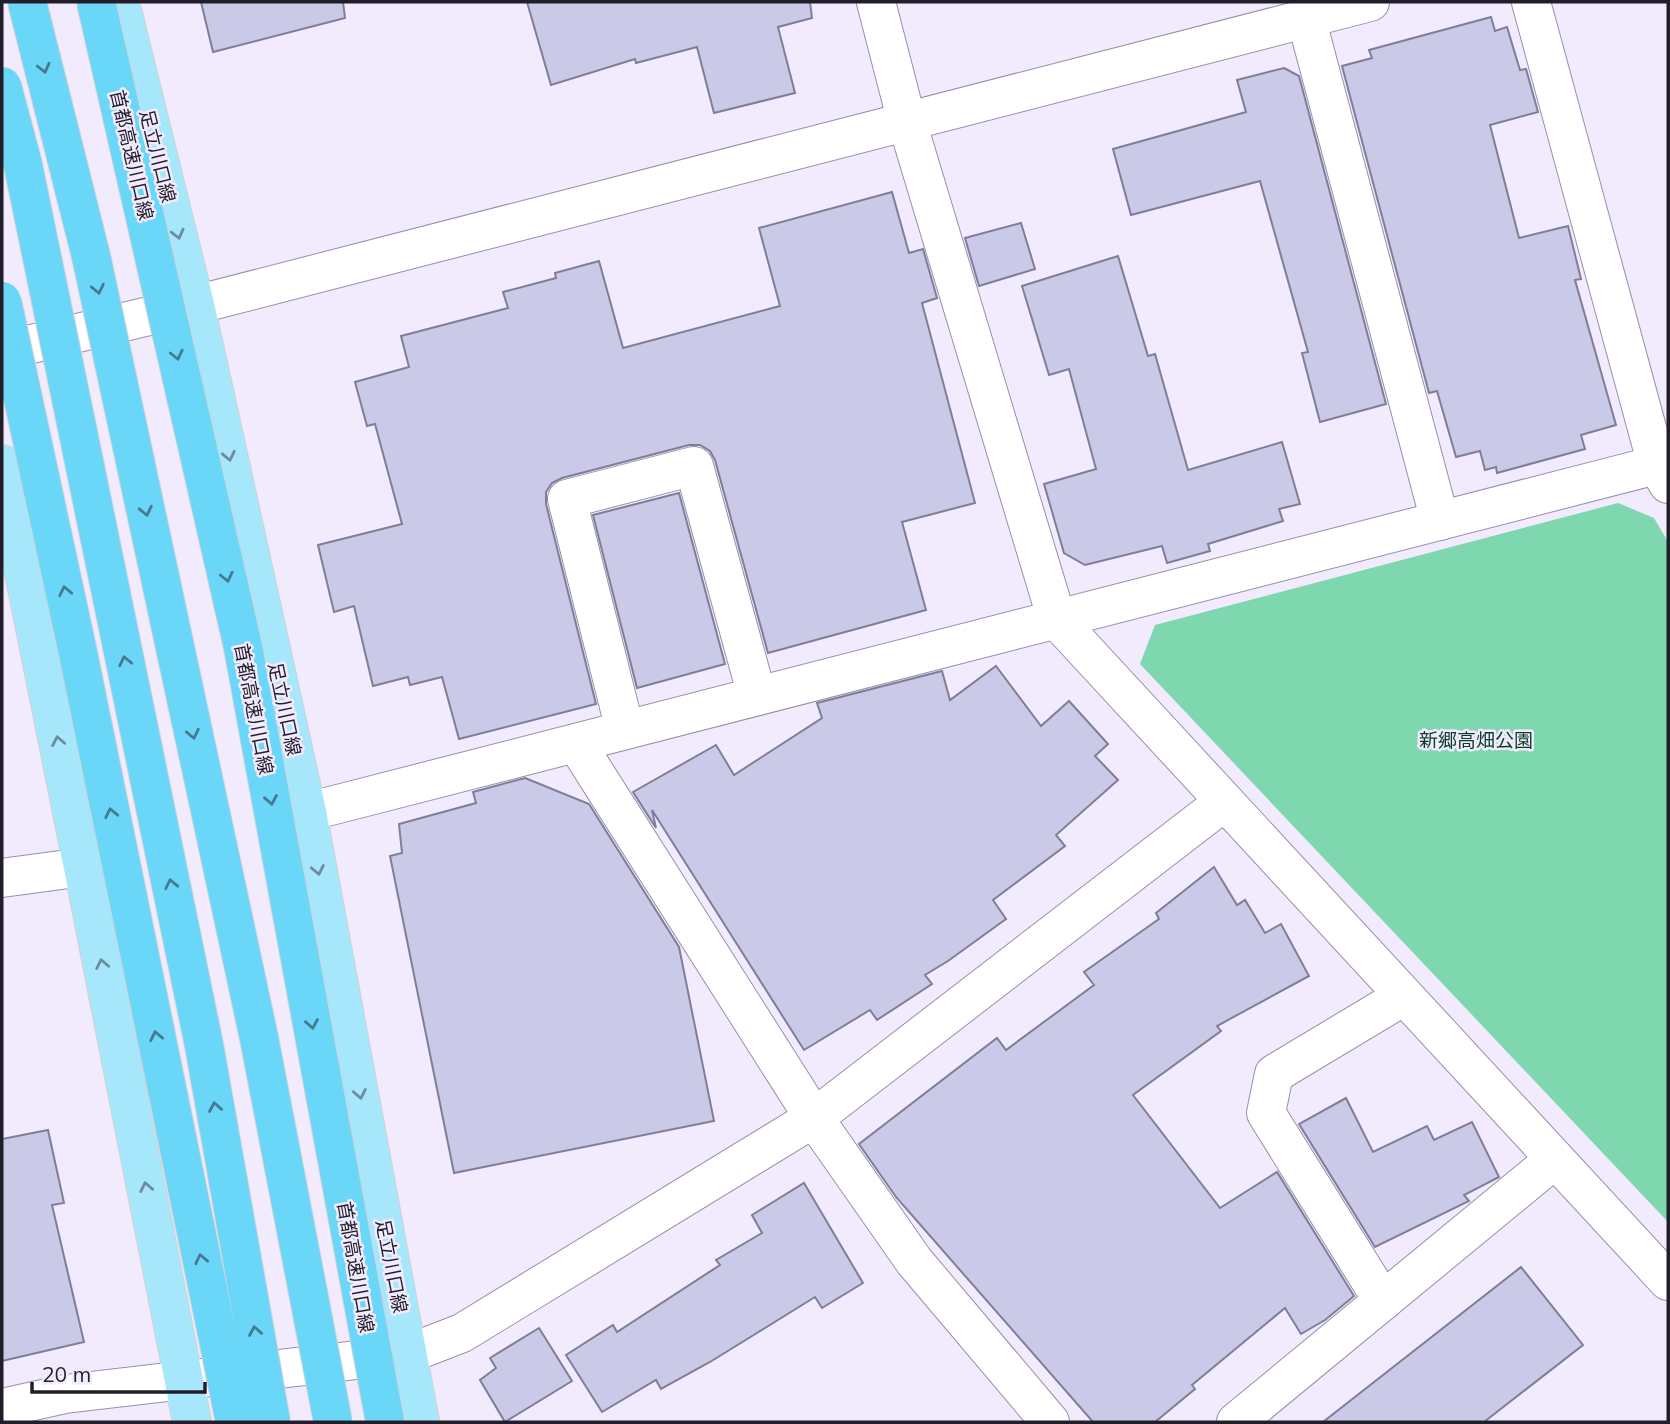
<svg xmlns="http://www.w3.org/2000/svg" width="1670" height="1424" font-family="Mulish,'Noto Sans JP',sans-serif">
	<style>
		.green { fill: #7ed7af }
		.building { fill: #cac9e7; stroke: #7f7e99; stroke-width: 2 }
		.lines { fill: none; stroke-linecap: round; stroke-linejoin: round }
		.minor-casing { stroke: #998eaa; stroke-width: 40 }
		.major-casing { stroke: #d3d2d4; stroke-width: 40 }
		.minor { stroke: #fff; stroke-width: 38 }
		.major { stroke: #a6e7fb; stroke-width: 38 }
		.highway-bridge-casing { stroke: #d3d2d4; stroke-width: 40; stroke-linecap: butt }
		.highway-bridge { stroke: #6ad7f9; stroke-width: 38 }
		.oneway { stroke: #467a91 }
		.oneway2 { stroke: #6b8d9c }
		.labels { text-anchor: middle; dominant-baseline: central; stroke-width: 5; stroke-linejoin: round; paint-order: stroke }
		.street-label { font-size: 19px; fill: #221e29; stroke: #f2ebfd }
		.park-label { font-size: 19px; fill: #083c29; stroke: #f2ebfd }
	</style>
	<rect width="100%" height="100%" fill="#f2ebfd"/>
	<path class="green" d="M1618,503L1654,518L1668,542V1222L1140,664L1155,625Z"/>
	<g class="building">
		<path d="M201,2H343L345,18L213,52Z"/>
		<path d="M527,2H810L812,18L778,27L795,93L714,113L697,47L636,63L635,59L551,85Z"/>
		<path d="M1491,17L1495,31L1507,27L1520,70L1526,69L1538,112L1490,125L1519,238L1568,226L1581,279L1575,280L1616,425L1581,435L1585,449L1497,473L1496,467L1485,470L1480,451L1456,457L1437,391L1429,393L1342,66L1372,58L1369,50Z"/>
		<path d="M1284,68L1299,76L1386,404L1320,422L1302,353L1308,352L1260,181L1131,215L1113,149L1246,112L1237,80Z"/>
		<path d="M892,192L909,253L923,249L937,298L922,303L975,503L902,522L926,610L768,653L715,460L710,451L700,445H689L562,478L552,483L546,492V504L596,704L459,739L442,677L410,685L408,677L373,686L354,606L334,612L318,545L402,524L375,424L367,426L355,382L409,367L401,336L508,308L503,292L556,278L555,273L599,261L623,348L780,306L759,228Z"/>
		<path d="M1021,223L1035,269L979,286L965,238Z"/>
		<path d="M1118,256L1148,356L1155,354L1188,470L1282,442L1300,504L1279,509L1283,521L1208,544L1210,551L1167,563L1162,546L1085,565L1064,553L1044,484L1096,469L1069,369L1049,375L1022,286Z"/>
		<path d="M679,493L725,664L637,688L593,515Z"/>
		<path d="M996,666L1041,726L1069,701L1108,744L1095,756L1118,780L1056,835L1065,846L993,900L1006,919L948,961L925,975L932,984L877,1020L870,1010L804,1050L652,810L656,828L633,792L716,745L734,775L822,718L817,703L942,671L950,700Z"/>
		<path d="M525,778L589,804L679,947L714,1121L454,1173L390,856L402,853L399,824L476,803L473,792Z"/>
		<path d="M1214,867L1237,905L1245,900L1265,933L1281,924L1309,976L1217,1026L1221,1031L1133,1095L1220,1208L1277,1172L1354,1296L1325,1320L1301,1334L1285,1308L1192,1385L1195,1389L1155,1422H1093L896,1197L859,1144L997,1038L1006,1050L1094,985L1084,972L1159,919L1156,913Z"/>
		<path d="M1346,1098L1373,1152L1427,1126L1434,1140L1472,1122L1499,1177L1464,1195L1469,1201L1375,1247L1299,1124Z"/>
		<path d="M48,1130L64,1203L52,1205L84,1342L2,1361V1139Z"/>
		<path d="M804,1183L863,1283L822,1308L815,1297L710,1362L661,1389L656,1380L602,1412L566,1355L613,1325L617,1332L720,1265L716,1260L762,1233L752,1215Z"/>
		<path d="M1521,1267L1583,1345L1484,1422H1323Z"/>
		<path d="M539,1328L572,1381L505,1422L480,1380L496,1368L490,1358Z"/>
	</g>
	<g class="lines">
		<g class="minor-casing">
			<g id="minor">
				<path d="M876,2L907,122L1057,620L1668,1281"/>
				<path d="M1531,2L1657,465L1668,484"/>
				<path d="M1306,18L1440,521"/>
				<path d="M2,351L195,305L1370,2"/>
				<path d="M625,730L567,499L694,466L757,696"/>
				<path d="M576,743L814,1118L914,1261L1050,1422"/>
				<path d="M307,812L1668,462"/>
				<path d="M2,878L83,867"/>
				<path d="M1383,1301L1266,1113L1274,1074L1404,996"/>
				<path d="M2,1408L65,1394L408,1354L462,1333L814,1118L1224,802"/>
				<path d="M1236,1422L1555,1159"/>
			</g>
		</g>
		<g class="major-casing">
			<g id="major">
				<path d="M120,2L195,305L307,812L420,1422"/>
				<path d="M2,464L83,867L192,1422"/>
			</g>
		</g>
		<use href="#minor" class="minor"/>
		<use href="#major" class="major"/>
		<g class="highway-bridge-casing">
			<g id="highway-bridge">
				<path d="M27,2L91,256L259,1038L333,1422"/>
				<path d="M96,2L243,647L385,1422"/>
				<path d="M2,86L23,165L204,1045L271,1422"/>
				<path d="M2,301L78,653L235,1422"/>
			</g>
		</g>
		<use href="#highway-bridge" class="highway-bridge"/>
	</g>
	<defs><path id="oneway-chevron" d="M-2-3.5L2.5 0L-2 3.5" fill="none" stroke-width="1.6" stroke-linecap="round" stroke-linejoin="round" transform="scale(1.75)"/></defs>
	<g class="oneway">
		<use href="#oneway-chevron" transform="translate(44 68) rotate(76)"/>
		<use href="#oneway-chevron" transform="translate(98 289) rotate(78)"/>
		<use href="#oneway-chevron" transform="translate(177 355) rotate(77)"/>
		<use href="#oneway-chevron" transform="translate(146 511) rotate(78)"/>
		<use href="#oneway-chevron" transform="translate(227 577) rotate(77)"/>
		<use href="#oneway-chevron" transform="translate(65 591) rotate(-102)"/>
		<use href="#oneway-chevron" transform="translate(125 661) rotate(-102)"/>
		<use href="#oneway-chevron" transform="translate(193 734) rotate(78)"/>
		<use href="#oneway-chevron" transform="translate(271 800) rotate(80)"/>
		<use href="#oneway-chevron" transform="translate(111 813) rotate(-102)"/>
		<use href="#oneway-chevron" transform="translate(171 884) rotate(-102)"/>
		<use href="#oneway-chevron" transform="translate(312 1024) rotate(80)"/>
		<use href="#oneway-chevron" transform="translate(156 1036) rotate(-102)"/>
		<use href="#oneway-chevron" transform="translate(215 1107) rotate(-100)"/>
		<use href="#oneway-chevron" transform="translate(201 1259) rotate(-102)"/>
		<use href="#oneway-chevron" transform="translate(255 1331) rotate(-100)"/>
	</g>
	<g class="oneway2">
		<use href="#oneway-chevron" transform="translate(178 234) rotate(76)"/>
		<use href="#oneway-chevron" transform="translate(229 456) rotate(78)"/>
		<use href="#oneway-chevron" transform="translate(58 741) rotate(-101)"/>
		<use href="#oneway-chevron" transform="translate(318 870) rotate(79)"/>
		<use href="#oneway-chevron" transform="translate(102 964) rotate(-101)"/>
		<use href="#oneway-chevron" transform="translate(360 1094) rotate(79)"/>
		<use href="#oneway-chevron" transform="translate(146 1187) rotate(-101)"/>
	</g>
	<g class="labels">
		<g class="street-label">
			<text transform="translate(132 155) rotate(77)">首都高速川口線</text>
			<text transform="translate(158 156) rotate(76)">足立川口線</text>
			<text transform="translate(254 709) rotate(79)">首都高速川口線</text>
			<text transform="translate(285 709) rotate(78)">足立川口線</text>
			<text transform="translate(392 1266) rotate(79)">足立川口線</text>
			<text transform="translate(356 1267) rotate(80)">首都高速川口線</text>
		</g>
		<g class="park-label">
			<text x="1476" y="740">新郷高畑公園</text>
		</g>
	</g>
	<rect width="1670" height="1424" fill="none" stroke="#221e29" stroke-width="7"/>
	<path d="M32 1382v10h173v-10" fill="none" stroke="#221e29" stroke-width="3.5"/>
	<text x="42" y="1382" font-size="21" fill="#221e29" stroke="#f2ebfd" stroke-width="5" paint-order="stroke">20 m</text>
</svg>
